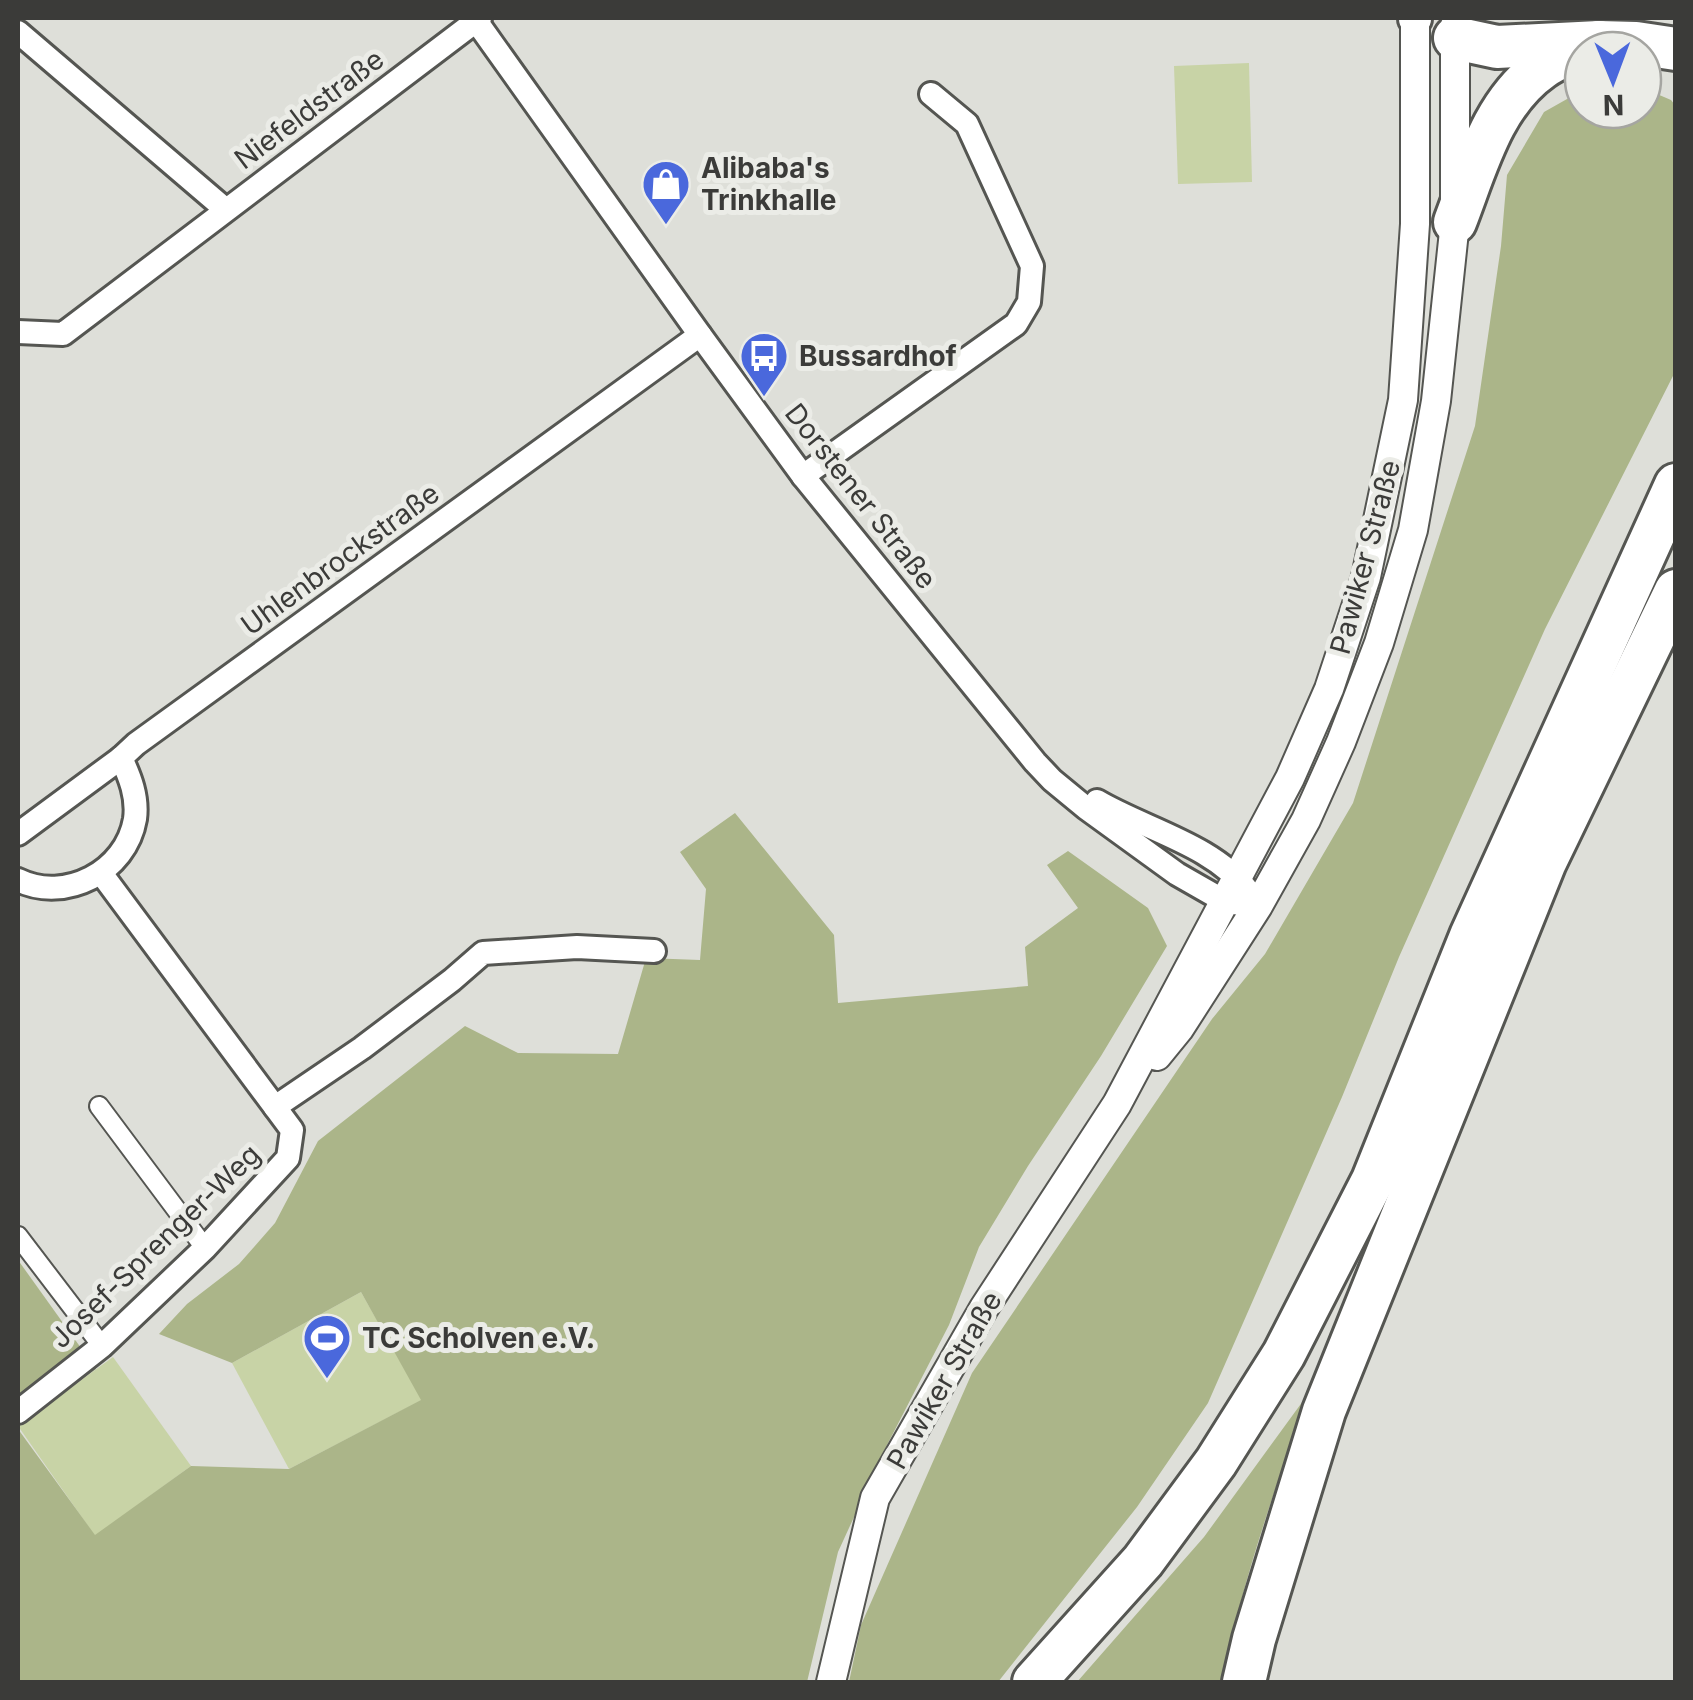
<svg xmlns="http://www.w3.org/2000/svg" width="1693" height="1700" font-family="Inter,sans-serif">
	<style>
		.green { fill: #c8d3a6 }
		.forest { fill: #abb589 }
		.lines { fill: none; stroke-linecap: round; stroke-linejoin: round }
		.pedestrian-casing { stroke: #555652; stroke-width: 22 }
		.minor-casing { stroke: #555652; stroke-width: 28 }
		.tertiary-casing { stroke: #555652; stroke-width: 32 }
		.secondary-casing { stroke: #555652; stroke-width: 38 }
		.motorway-casing { stroke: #555652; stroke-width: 48 }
		.pedestrian { stroke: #fff; stroke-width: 18 }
		.minor { stroke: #fff; stroke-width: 22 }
		.tertiary { stroke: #fff; stroke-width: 28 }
		.secondary { stroke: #fff; stroke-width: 32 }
		.motorway { stroke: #fff; stroke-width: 42 }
		.labels { text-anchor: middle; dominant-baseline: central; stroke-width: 10; stroke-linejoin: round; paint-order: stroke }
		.street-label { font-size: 28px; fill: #3b3b39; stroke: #ebece7 }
		.poi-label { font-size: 28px; font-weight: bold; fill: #3b3b39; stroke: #ebece7; text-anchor: start }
	</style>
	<rect width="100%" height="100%" fill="#dedfd9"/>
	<g class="green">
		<path d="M1249,63L1252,182L1178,184L1174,66Z"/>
		<path d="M361,1292L422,1400L289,1469L232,1363Z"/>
		<path d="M113,1357L191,1466L95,1536L18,1426Z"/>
	</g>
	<g class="forest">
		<path d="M1643,88L1671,100L1675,105V372L1545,629L1399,957L1342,1097L1208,1403L1137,1507L998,1682H849L861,1625L972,1373L1212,1019L1265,954L1353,803L1475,426L1501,246L1507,175L1544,112L1583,90V110H1643Z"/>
		<path d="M735,813L834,935L838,1003L1028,986L1025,947L1078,908L1047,865L1068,851L1148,908L1167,946L1101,1056L1028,1166L979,1247L949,1325L887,1445L838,1552L807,1682H18V1429L95,1535L191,1466L289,1469L421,1400L361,1292L232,1363L159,1334L187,1304L239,1264L275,1223L318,1141L465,1026L518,1053L618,1054L646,958L700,960L706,889L680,852Z"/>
		<path d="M18,1260L96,1369L18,1426Z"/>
		<path d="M1311,1390C1275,1486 1242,1582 1222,1682H1077L1204,1537Z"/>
	</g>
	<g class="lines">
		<g class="pedestrian-casing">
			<g id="pedestrian">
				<path d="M99,1106L205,1248"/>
				<path d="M18,1236L102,1346"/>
			</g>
		</g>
		<g class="minor-casing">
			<g id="minor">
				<path d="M474,18L700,335L803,476L1035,762L1052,780L1086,808L1177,874L1226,902L1258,906"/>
				<path d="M18,32L225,209"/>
				<path d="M18,332L63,334L480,18"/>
				<path d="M803,476L1016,324L1029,302L1032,266L967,124L931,94"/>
				<path d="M1097,801C1144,829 1214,845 1248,891"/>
				<path d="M18,834L121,758L136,744L700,335"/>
				<path d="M18,880C65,903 126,872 135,819C138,797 130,777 121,758"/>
				<path d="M275,1107L362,1048L452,980L483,953L577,947L654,951"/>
				<path d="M18,1412L102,1346L205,1248L288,1158L292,1130L101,873"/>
			</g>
		</g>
		<g class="tertiary-casing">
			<g id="tertiary">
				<path d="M1157,1056L1179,1029L1258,906L1306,820L1341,742L1379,643L1413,530L1436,401L1455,222V26"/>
				<path d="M831,1682L875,1498L984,1308L1117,1104L1290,778L1329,689L1366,577L1403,400L1415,224V19"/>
			</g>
		</g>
		<g class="secondary-casing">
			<path id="secondary" d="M1415,18V19"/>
		</g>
		<g class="motorway-casing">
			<g id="motorway">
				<path d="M1455,38L1497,47L1599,42L1636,43L1676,49"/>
				<path d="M1455,222C1476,168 1492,103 1542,68C1559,56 1580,49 1599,42"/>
				<path d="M1034,1682L1143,1561L1216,1462L1284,1354L1373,1180L1471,936L1676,485"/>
				<path d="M1244,1682L1254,1639L1324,1411L1545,862L1676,591"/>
			</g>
		</g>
		<use href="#pedestrian" class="pedestrian"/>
		<use href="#minor" class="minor"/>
		<use href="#tertiary" class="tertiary"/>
		<use href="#secondary" class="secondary"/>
		<use href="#motorway" class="motorway"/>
	</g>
	<defs>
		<g id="shop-pin" transform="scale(2.5)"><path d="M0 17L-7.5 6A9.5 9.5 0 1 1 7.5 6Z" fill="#4a68dc" stroke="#ebece7"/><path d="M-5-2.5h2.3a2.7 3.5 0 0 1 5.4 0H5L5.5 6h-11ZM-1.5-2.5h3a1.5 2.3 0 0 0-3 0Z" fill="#fff"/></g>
		<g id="bus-pin" transform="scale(2.5)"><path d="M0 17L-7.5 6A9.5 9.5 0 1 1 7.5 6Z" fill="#4a68dc" stroke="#ebece7"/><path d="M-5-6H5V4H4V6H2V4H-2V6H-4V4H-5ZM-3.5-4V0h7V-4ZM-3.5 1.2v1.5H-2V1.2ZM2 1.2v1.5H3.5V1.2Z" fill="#fff"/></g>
		<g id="stadium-pin" transform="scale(2.5)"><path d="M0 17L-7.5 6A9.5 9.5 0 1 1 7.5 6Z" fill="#4a68dc" stroke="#ebece7"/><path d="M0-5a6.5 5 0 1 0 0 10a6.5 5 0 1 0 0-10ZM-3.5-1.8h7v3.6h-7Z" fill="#fff"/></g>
	</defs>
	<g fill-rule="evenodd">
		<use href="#shop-pin" x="666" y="184"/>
		<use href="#bus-pin" x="764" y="356"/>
		<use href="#stadium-pin" x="327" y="1338"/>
	</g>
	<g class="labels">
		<g class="street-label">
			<text transform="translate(309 109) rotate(-37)">Niefeldstraße</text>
			<text transform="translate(861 496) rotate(52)">Dorstener Straße</text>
			<text transform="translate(1365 557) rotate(-75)">Pawiker Straße</text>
			<text transform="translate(340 559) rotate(-36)">Uhlenbrockstraße</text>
			<text transform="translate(155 1246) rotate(-44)">Josef-Sprenger-Weg</text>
			<text transform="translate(944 1380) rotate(-60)">Pawiker Straße</text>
		</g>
		<g class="poi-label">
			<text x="701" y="168">Alibaba's<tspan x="701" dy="32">Trinkhalle</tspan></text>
			<text x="799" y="356">Bussardhof</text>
			<text x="362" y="1338">TC Scholven e.V.</text>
		</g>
	</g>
	<rect width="1693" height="1700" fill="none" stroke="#3b3b39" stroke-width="40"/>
	<g transform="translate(1613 80) rotate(179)"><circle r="48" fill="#ebece7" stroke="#a5a5a1" stroke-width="2.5"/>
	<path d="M0-8L18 38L0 25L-18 38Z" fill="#4a68dc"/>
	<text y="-15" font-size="28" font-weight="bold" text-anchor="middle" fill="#3b3b39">N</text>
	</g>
</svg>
